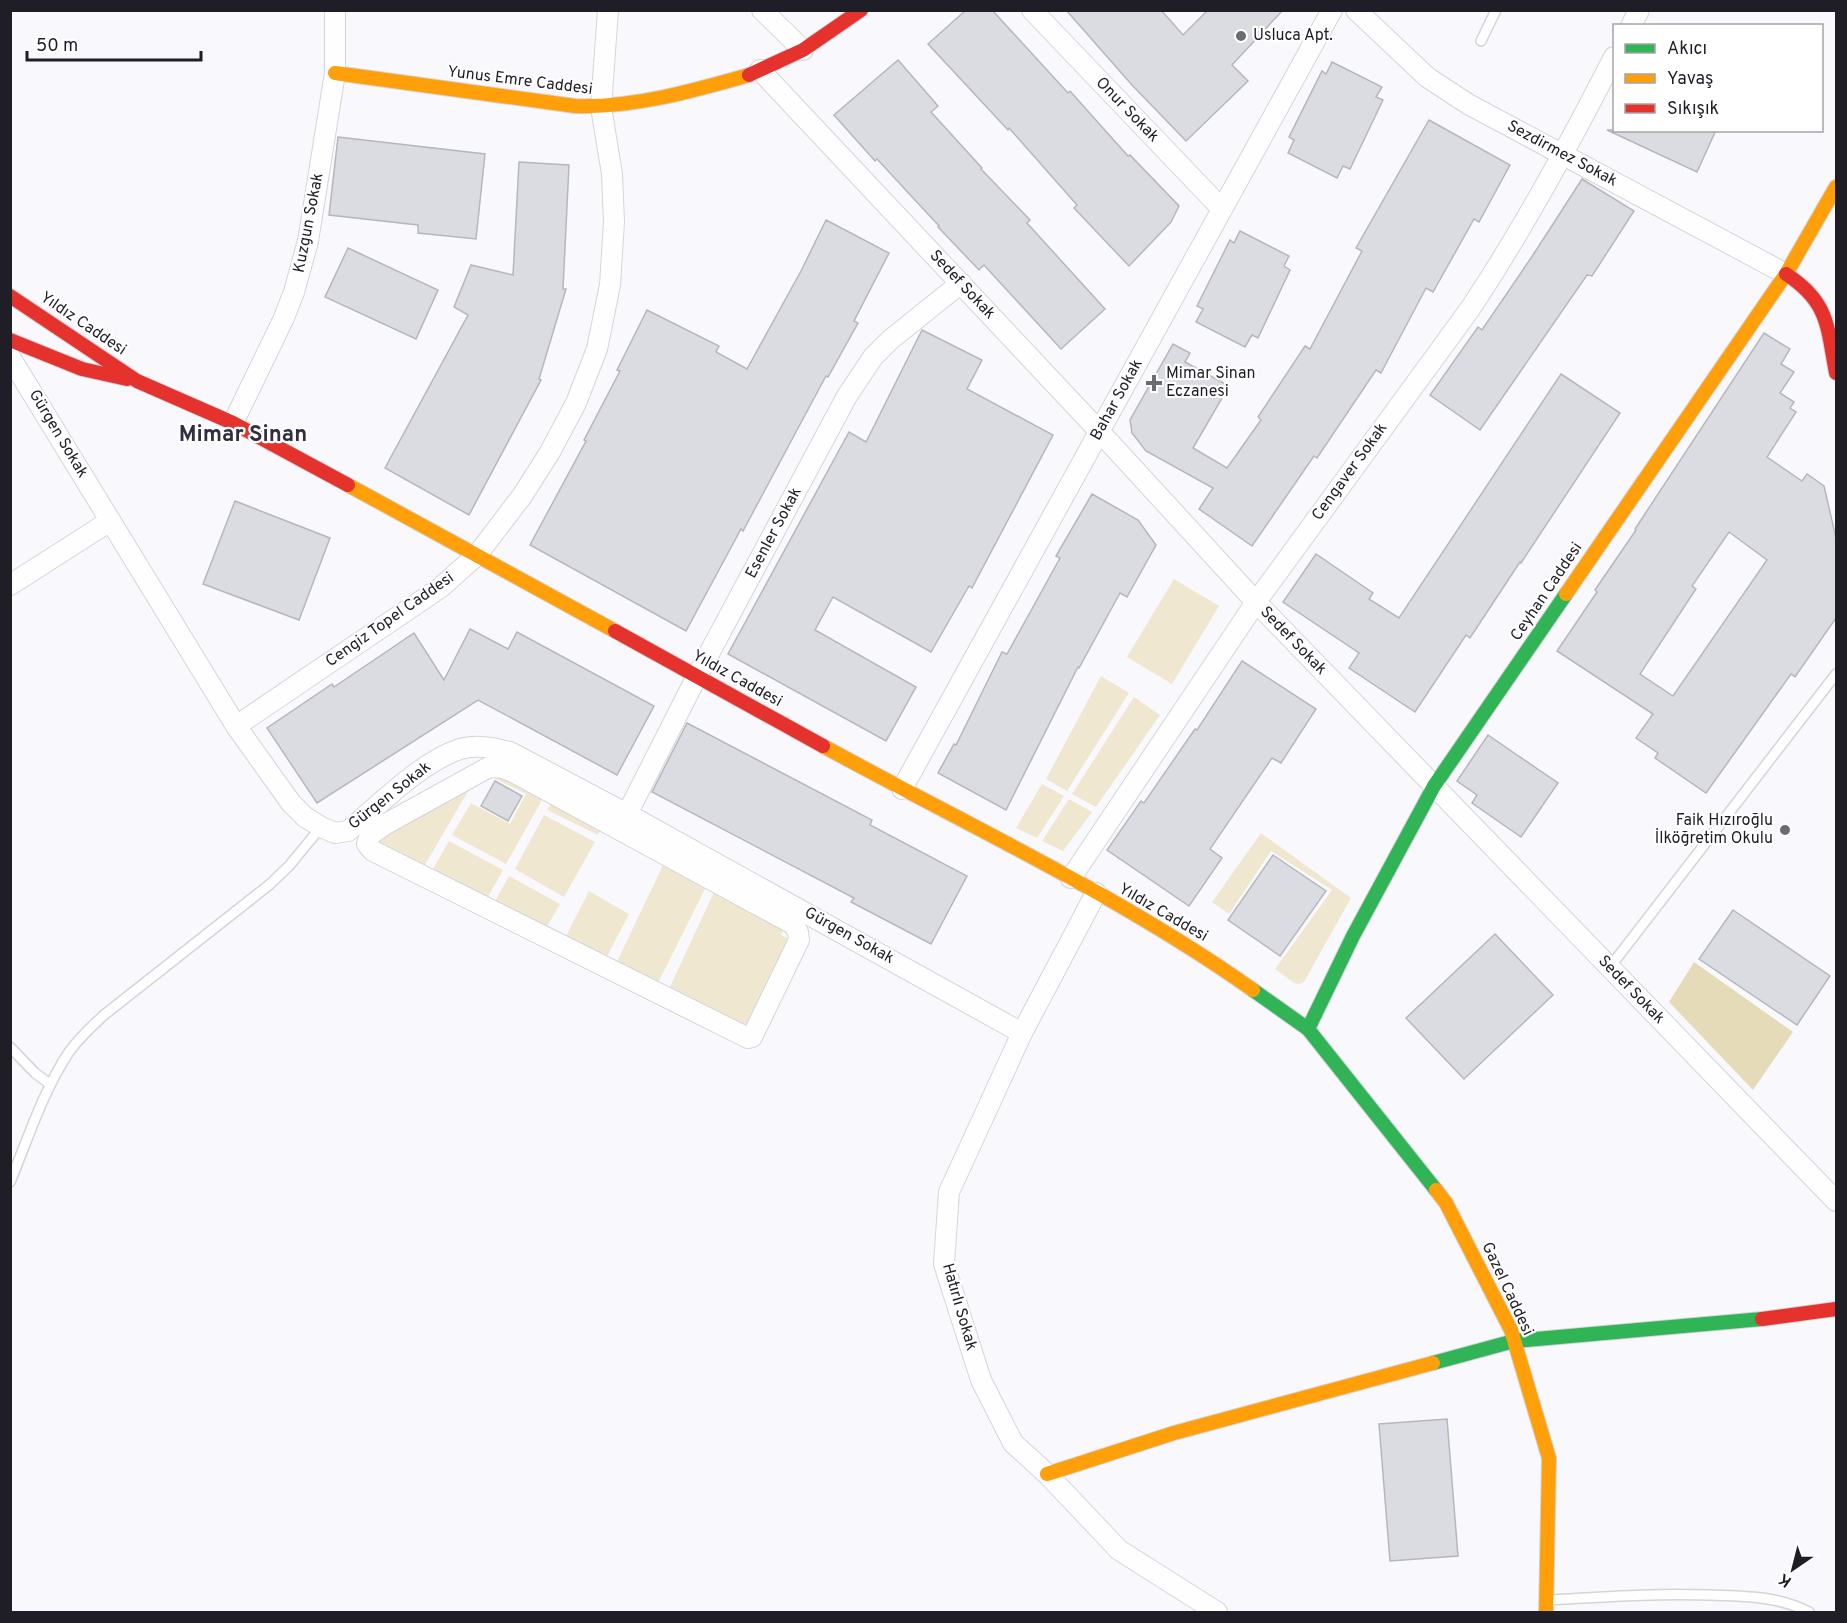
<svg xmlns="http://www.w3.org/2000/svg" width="1847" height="1623" font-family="Overpass,sans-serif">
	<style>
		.green { fill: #efe7d0 }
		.forest { fill: #e5dbb8 }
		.building { fill: #dbdbe2; stroke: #b6b6bd; stroke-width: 1.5; fill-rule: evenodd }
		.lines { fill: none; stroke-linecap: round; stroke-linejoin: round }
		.lane-casing { stroke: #d4d4db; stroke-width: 12 }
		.street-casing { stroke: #d4d4db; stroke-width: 22 }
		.fast-casing { stroke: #d4d4db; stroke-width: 16 }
		.slow-casing { stroke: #d4d4db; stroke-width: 16 }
		.jam-casing { stroke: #d4d4db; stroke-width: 16 }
		.lane { stroke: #fefeff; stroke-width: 9 }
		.street { stroke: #fefeff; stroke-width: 20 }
		.fast { stroke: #30b455; stroke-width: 14 }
		.slow { stroke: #ff9f0a; stroke-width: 14 }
		.jam { stroke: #e5322d; stroke-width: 14 }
		.poi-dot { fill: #6b6b72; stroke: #fff; stroke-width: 2 }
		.labels { text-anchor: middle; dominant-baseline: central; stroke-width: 4.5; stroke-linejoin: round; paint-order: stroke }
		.poi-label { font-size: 16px; fill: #1f1e27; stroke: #fff; text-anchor: start }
		.street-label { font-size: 16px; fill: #1f1e27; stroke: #fff }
		.district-label { font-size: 22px; font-weight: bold; fill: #302e42; stroke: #fff }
	</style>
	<rect width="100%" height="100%" fill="#f9f9fd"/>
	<g class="green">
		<path d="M1174,579L1219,606L1172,684L1127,657Z"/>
		<path d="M1101,676L1129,693L1067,791L1046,779Z"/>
		<path d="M1134,697L1160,715L1096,807L1072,794Z"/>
		<path d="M494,774L546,793L506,864L452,835L471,803L510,824L526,794L492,777Z"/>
		<path d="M474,781L423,868L373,840Z"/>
		<path d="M1042,784L1064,796L1037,838L1016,828Z"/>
		<path d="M1069,799L1092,812L1063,851L1042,841Z"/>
		<path d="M553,800L603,826L598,835L547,810Z"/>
		<path d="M544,815L595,842L564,897L515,869Z"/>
		<path d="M1261,833L1351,898L1304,982L1299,984L1294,983L1275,969L1332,890L1271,851L1229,914L1212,902Z"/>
		<path d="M449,841L503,870L485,902L430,874Z"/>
		<path d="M665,861L708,883L657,985L615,966Z"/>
		<path d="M509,876L560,904L545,930L493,905Z"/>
		<path d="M716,888L786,925L781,935L788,938L749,1032L667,993Z"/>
		<path d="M589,891L629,914L605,960L563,942Z"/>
	</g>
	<path class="forest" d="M1694,962L1793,1032L1753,1090L1669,1002Z"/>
	<g class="building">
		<path d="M966,10H992L1068,93L1070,91L1128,156L1130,155L1179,206L1171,222L1129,266L1074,208L1077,205L1009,128L1008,130L928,44Z"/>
		<path d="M1066,10H1161L1183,35L1208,10H1283L1232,65L1248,81L1186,141L1132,85Z"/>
		<path d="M898,60L938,106L931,112L982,168L981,169L1030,220L1027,223L1105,309L1061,349L984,265L979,270L938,227L939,226L877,159L875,161L834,115Z"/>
		<path d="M1332,62L1382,87L1376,97L1383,100L1350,169L1343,166L1337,178L1288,153L1294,140L1289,137L1322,71L1326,74Z"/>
		<path d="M1429,120L1510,165L1479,222L1474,219L1433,292L1426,288L1381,373L1376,370L1317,458L1314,456L1252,546L1199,509L1213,488L1146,451L1132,433L1130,420L1173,344L1190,353L1185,362L1229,386L1193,448L1227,468L1261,420L1258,417L1305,346L1310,349L1362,251L1356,248Z"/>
		<path d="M1607,130H1716L1697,172Z"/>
		<path d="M338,137L485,154L476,239L418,233V225L329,215Z"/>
		<path d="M519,162L569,165L563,289H566L539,379L541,380L469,515L385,468L468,315L454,307L471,265L513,275Z"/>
		<path d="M1582,179L1634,211L1592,276L1587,275L1480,430L1430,395L1478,327L1482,330L1533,255Z"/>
		<path d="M826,220L889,253L854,321L858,323L828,377L826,376L743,531L741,529L686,631L530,545L586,441L584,440L620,371L617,370L647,310L719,346L716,352L747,369L801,271Z"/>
		<path d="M1240,231L1289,256L1284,266L1290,270L1258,338L1252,335L1245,347L1196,322L1203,309L1197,306L1230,240L1234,243Z"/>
		<path d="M348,248L438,290L416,339L325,297Z"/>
		<path d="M922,330L982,360L967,389L1053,435L972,588L969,586L931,652L833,597L815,630L916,687L886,741L728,654L849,432L866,442Z"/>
		<path d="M1764,333L1790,349L1781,364L1794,372L1780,393L1794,402L1790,408L1796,412L1767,457L1802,481L1807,474L1824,486L1836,538V618L1795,677L1791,674L1706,793L1655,758L1658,753L1636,738L1653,714L1557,651L1597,592L1595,590L1636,530L1635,529ZM1729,532L1767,560L1673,696L1640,674L1696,589L1692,586Z"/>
		<path d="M1561,374L1620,413L1521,563L1520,562L1470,638L1466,635L1415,712L1349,668L1359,653L1283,602L1316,554L1373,593L1369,599L1399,618Z"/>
		<path d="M1092,494L1138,520L1156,545L1127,597L1120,593L1079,668L1078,667L1006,810L938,773L954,744L956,745L1002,652L1007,654L1060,558L1056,556Z"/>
		<path d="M235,501L330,538L299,620L203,584Z"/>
		<path d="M470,629L508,649L517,632L654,706L617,775L478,700L317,803L267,728L332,684L334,687L414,633L444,680Z"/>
		<path d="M1242,661L1316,709L1281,763L1272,758L1210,849L1222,858L1189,906L1107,850L1141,801L1144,803L1195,729L1197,730Z"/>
		<path d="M687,723L872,820L870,825L967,876L931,944L851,902L854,898L652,792Z"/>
		<path d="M1488,735L1558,783L1521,837L1472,803L1477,795L1457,781Z"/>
		<path d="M495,781L522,796L508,821L481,806Z"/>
		<path d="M1273,855L1326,891L1280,956L1228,920Z"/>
		<path d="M1733,910L1830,976L1797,1025L1699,959Z"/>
		<path d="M1495,934L1553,995L1464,1079L1406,1018Z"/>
		<path d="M1447,1419L1458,1556L1390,1561L1379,1424Z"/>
	</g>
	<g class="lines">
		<g class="lane-casing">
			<g id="lane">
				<path d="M1481,41L1496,10"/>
				<path d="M1610,967L1836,674"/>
				<path d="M10,1047L35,1073L50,1084"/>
				<path d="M10,1182C28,1139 43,1091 69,1052C79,1038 91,1027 104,1015L269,885L289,866L321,827"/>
				<path d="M1549,1600C1603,1597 1656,1593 1710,1595C1745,1596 1777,1596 1809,1612"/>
			</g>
		</g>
		<g class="street-casing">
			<g id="street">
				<path d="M762,10L803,50"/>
				<path d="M1032,10L1222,209"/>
				<path d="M1356,10L1427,77L1468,104L1786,274"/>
				<path d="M1631,26L1639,10"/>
				<path d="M760,70L1099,431L1256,602L1836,1201"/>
				<path d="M10,357L236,726L291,803L305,817L321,827L335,833L348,831C380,804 421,762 460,749C476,744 494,748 510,752L627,814L1022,1033"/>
				<path d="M233,423L283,320L294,292L308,241L335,73V10"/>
				<path d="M10,585L110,521"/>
				<path d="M236,726L440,588L477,555L522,496L550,452L576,403L597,349L610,285L614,222L612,174L601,107L608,10"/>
				<path d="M489,767L503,768L513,772L793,924L798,932L799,940L752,1037L748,1038L373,851L367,844L370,835L384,825Z"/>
				<path d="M902,789L1332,10"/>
				<path d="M622,824L697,676L847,396L873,357L890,340L961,283"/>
				<path d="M1071,878L1256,602L1470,309C1524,228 1570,143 1614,57"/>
				<path d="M1096,893L1022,1033L949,1192L944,1264L981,1380L1013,1443L1047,1474L1119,1550L1217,1612"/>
			</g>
		</g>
		<g class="fast-casing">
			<g id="fast">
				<path d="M1253,990L1308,1029L1436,1190"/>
				<path d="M1308,1029L1353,936L1434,786L1566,594"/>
				<path d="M1433,1363L1514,1341L1762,1319"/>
			</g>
		</g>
		<g class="slow-casing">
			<g id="slow">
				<path d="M335,73L575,106C633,108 693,91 749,75"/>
				<path d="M348,485L615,631"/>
				<path d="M1566,594L1786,274L1836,187"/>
				<path d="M823,746C967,825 1119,895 1253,990"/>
				<path d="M1436,1190L1446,1203L1511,1330L1549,1458L1546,1612"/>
				<path d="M1047,1474L1174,1433L1433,1363"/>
			</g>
		</g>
		<g class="jam-casing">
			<g id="jam">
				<path d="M749,75L803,50L861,10"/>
				<path d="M1786,274C1829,302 1827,326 1836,373"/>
				<path d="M10,296L137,381L233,423L348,485"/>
				<path d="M10,340L82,369L127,379"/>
				<path d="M615,631L823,746"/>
				<path d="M1762,1319L1836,1309"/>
			</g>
		</g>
		<use href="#lane" class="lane"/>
		<use href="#street" class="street"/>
		<use href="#fast" class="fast"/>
		<use href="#slow" class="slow"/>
		<use href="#jam" class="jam"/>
	</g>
	<g class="poi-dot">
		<circle cx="1241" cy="36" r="6"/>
		<path d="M1151 374h6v6h6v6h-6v6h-6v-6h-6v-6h6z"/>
		<circle cx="1785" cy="830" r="6"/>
	</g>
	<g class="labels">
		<g class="poi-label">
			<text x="1253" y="36">Usluca Apt.</text>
			<text x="1166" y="374">Mimar Sinan<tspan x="1166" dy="18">Eczanesi</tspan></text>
			<text x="1773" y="821" text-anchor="end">Faik Hızıroğlu<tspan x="1773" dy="18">İlköğretim Okulu</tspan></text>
		</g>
		<g class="street-label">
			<text transform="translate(520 81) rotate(7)">Yunus Emre Caddesi</text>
			<text transform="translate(1127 110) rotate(46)">Onur Sokak</text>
			<text transform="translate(1562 154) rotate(28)">Sezdirmez Sokak</text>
			<text transform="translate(309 223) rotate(-79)">Kuzgun Sokak</text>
			<text transform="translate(962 285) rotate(47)">Sedef Sokak</text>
			<text transform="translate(83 324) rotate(34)">Yıldız Caddesi</text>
			<text transform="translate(1117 400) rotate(-61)">Bahar Sokak</text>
			<text transform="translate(58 434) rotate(59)">Gürgen Sokak</text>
			<text transform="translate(1350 472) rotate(-54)">Cengaver Sokak</text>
			<text transform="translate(774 533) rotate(-62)">Esenler Sokak</text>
			<text transform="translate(1547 592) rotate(-56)">Ceyhan Caddesi</text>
			<text transform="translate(390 620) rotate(-35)">Cengiz Topel Caddesi</text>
			<text transform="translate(1293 641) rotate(46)">Sedef Sokak</text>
			<text transform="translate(737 679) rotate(29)">Yıldız Caddesi</text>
			<text transform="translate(390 796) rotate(-38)">Gürgen Sokak</text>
			<text transform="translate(1163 913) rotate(30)">Yıldız Caddesi</text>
			<text transform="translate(849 936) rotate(29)">Gürgen Sokak</text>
			<text transform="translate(1631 990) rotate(46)">Sedef Sokak</text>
			<text transform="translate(1507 1289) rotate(65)">Gazel Caddesi</text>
			<text transform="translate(959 1307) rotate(74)">Hatırlı Sokak</text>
		</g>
		<g class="district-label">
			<text x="243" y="435">Mimar Sinan</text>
		</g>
	</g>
	<rect width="1847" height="1623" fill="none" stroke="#1f1e27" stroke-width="24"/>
	<rect x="1613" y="24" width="210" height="108" fill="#ffffff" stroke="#a5a5a9" stroke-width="1.5"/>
	<rect x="1625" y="44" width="30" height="9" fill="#30b455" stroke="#a5a5a9" stroke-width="1.5"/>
	<text x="1667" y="54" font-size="18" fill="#1f1e27">Akıcı</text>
	<rect x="1625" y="74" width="30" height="9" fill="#ff9f0a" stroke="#a5a5a9" stroke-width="1.5"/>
	<text x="1667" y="84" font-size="18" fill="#1f1e27">Yavaş</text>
	<rect x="1625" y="104" width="30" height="9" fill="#e5322d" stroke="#a5a5a9" stroke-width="1.5"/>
	<text x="1667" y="114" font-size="18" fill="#1f1e27">Sıkışık</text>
	<g transform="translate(1793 1569) rotate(215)" stroke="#ffffff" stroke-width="4.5" paint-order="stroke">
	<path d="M0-4.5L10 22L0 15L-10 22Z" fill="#1f1e27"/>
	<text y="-9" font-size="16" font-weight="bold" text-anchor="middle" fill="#1f1e27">K</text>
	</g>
	<path d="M27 51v9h174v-9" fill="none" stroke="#1f1e27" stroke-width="3"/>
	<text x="36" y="51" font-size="18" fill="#1f1e27" stroke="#ffffff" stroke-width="4.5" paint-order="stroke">50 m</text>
</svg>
